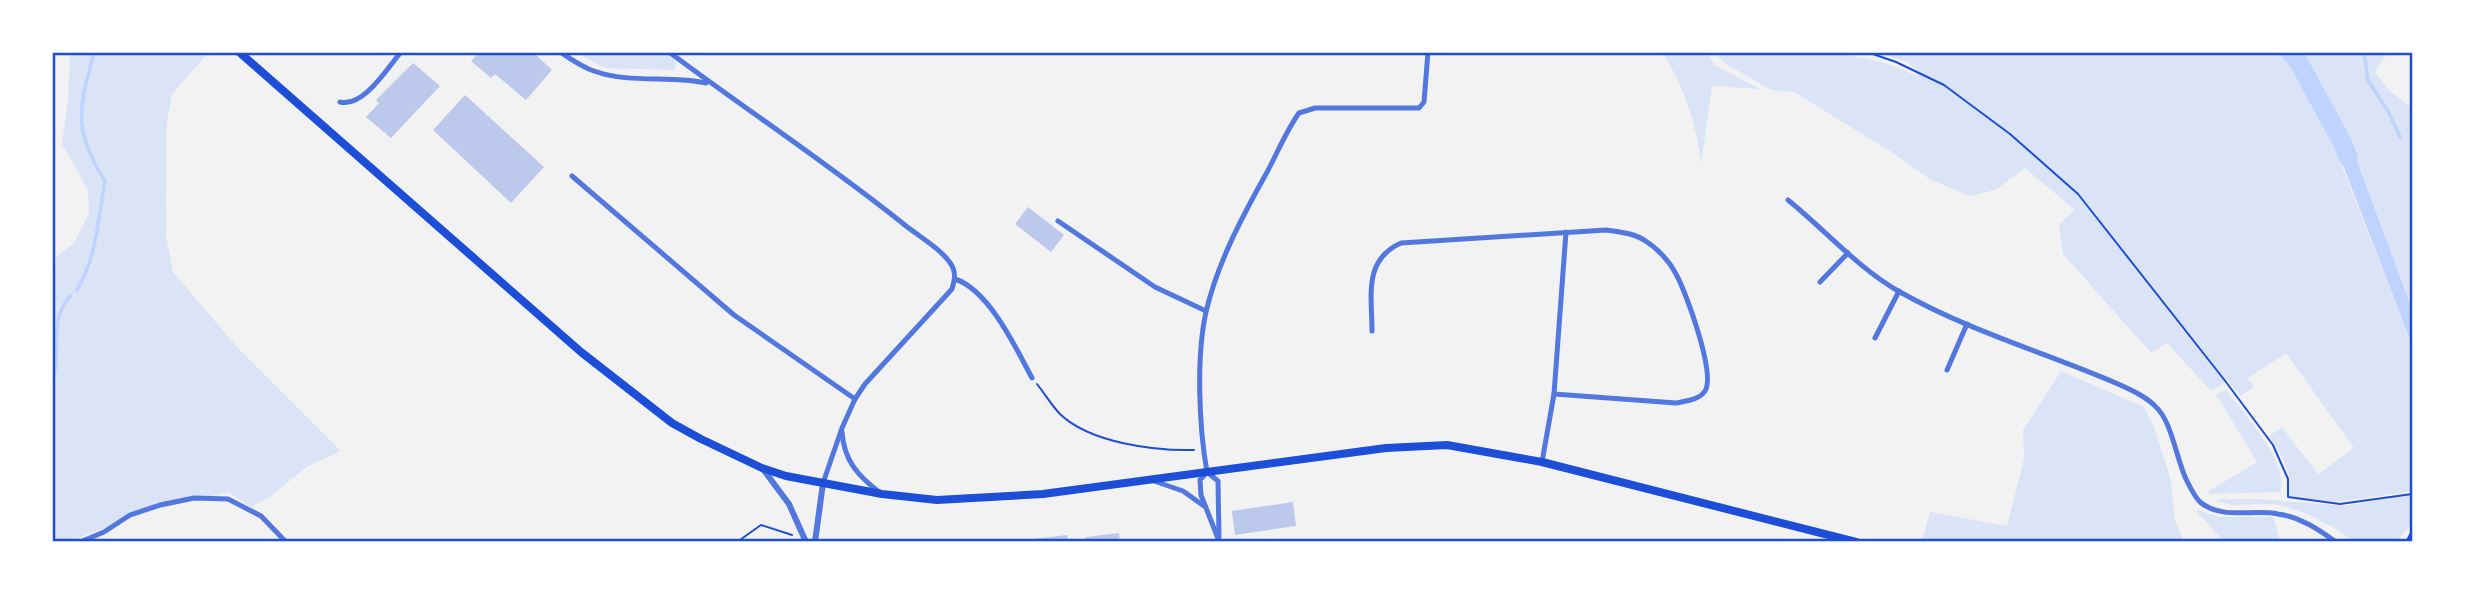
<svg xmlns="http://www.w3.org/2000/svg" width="2465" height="594" font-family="Lato,sans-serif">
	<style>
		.green { fill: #dbe4f7 }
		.water { fill: #bfd3fe }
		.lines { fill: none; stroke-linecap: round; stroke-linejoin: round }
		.stream { stroke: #bfd3fe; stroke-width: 3.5 }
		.river { stroke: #bfd3fe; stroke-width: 19 }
		.building { fill: #bdc9ec }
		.path { stroke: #1d4ed8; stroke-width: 2 }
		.minor { stroke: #5277de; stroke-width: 5 }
		.tertiary { stroke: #5277de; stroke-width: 6 }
		.secondary { stroke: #1d4ed8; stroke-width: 7 }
		.primary { stroke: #1d4ed8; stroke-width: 8 }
		.neatline { fill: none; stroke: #1d4ed8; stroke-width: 2.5 }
	</style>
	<rect width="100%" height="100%" fill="#f2f2f2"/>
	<g class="green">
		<path d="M70,53H208L172,94L167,121L166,235L173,272L237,347L341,451L308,466L271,496L251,507L228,492L154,510L70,541L53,542V268L57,256L74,243L89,213L88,190L62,144L68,100Z"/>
		<path d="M577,53H664L672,57L676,64L674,70L605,68Z"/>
		<path d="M1663,53H1707L1715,65L1760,89L1712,86L1701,165C1697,125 1684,87 1663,53Z"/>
		<path d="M1714,53C1785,53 1851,44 1917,76L1918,71L1907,62L1881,53H2387L2375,72L2389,90L2412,108V309L2350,142L2339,126L2332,141L2412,345V491L2338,502L2289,496C2291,468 2283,458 2269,436L2282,427L2318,474L2354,448L2286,353L2248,378L2254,387L2240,396L2228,381L2211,391L2167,343L2151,353L2063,254L2059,224L2075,210L2025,168L1995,190L1970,196L1931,180L1893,153L1794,92L1771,90L1726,64Z"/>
		<path d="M2061,371L2144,407L2154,426L2171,481L2175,521L2184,541H1922L1930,512L2007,526L2024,459L2023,430Z"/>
		<path d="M2226,390C2242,412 2291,464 2280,492L2210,494L2207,492L2257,462L2216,394Z"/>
		<path d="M2412,494V522L2398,541H2353L2338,530L2307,514L2287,507L2273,504L2233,505L2216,501L2219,499H2259L2346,506Z"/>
		<path d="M2195,509L2219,517H2273L2280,541H2223Z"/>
	</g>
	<path class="water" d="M2341,127L2350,142L2412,309V345L2334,142Z"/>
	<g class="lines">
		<g class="stream">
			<path d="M2364,52L2368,80L2389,113L2400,137"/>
			<path d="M77,290C97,257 98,218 105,181C72,128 79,110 94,52"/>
			<path d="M52,382C63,351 47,323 70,296"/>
		</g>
		<path class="river" d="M2290,52L2298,61L2342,142L2348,157"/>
	</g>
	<g class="building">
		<path d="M479,52H533L552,70L526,100L495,74L491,78L471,61Z"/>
		<path d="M413,63L440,86L391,138L366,117L379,103L376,100Z"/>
		<path d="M465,95L544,167L511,203L433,130Z"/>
		<path d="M1028,207L1064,235L1051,252L1015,224Z"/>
		<path d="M1293,502L1296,526L1235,535L1232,511Z"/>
		<path d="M1119,533L1120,542H1087L1086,537Z"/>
		<path d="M1067,535L1068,542H1025V540Z"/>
	</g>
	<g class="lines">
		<g class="path">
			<path d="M1867,52L1896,62L1944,85L2010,134L2078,194L2226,382L2273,445L2288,479V497L2340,504L2412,494"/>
			<path d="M1037,384C1045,394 1052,406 1060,414C1090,443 1155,451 1194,450"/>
			<path d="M737,542L761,525L792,535"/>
		</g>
		<g class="minor">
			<path d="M560,52C571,59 582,67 594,71C630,84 670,75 706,83"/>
			<path d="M669,52C748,111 829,164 906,226C919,236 947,253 953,268C956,275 954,282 952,289L865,384L855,399L842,428L823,483"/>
			<path d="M340,102C363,108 387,69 401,52"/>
			<path d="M572,176L734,315L855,399"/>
			<path d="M1788,200C1825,230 1859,269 1900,292C1969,331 2046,353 2118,384C2131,390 2145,396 2155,406C2172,421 2176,458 2186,479C2190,487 2194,496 2200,502C2221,520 2254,509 2278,514C2300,517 2318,529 2336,542"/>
			<path d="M1058,221L1155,287L1206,311"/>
			<path d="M955,279C989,290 1016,348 1032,378"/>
			<path d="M1820,282L1848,253"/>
			<path d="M1372,331C1372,296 1363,260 1401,243L1606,230C1620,232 1635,233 1647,242C1658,249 1670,262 1676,274C1686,292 1716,374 1705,391C1699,400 1686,401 1676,403L1554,394"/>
			<path d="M1875,338L1899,291"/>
			<path d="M1947,370L1967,324"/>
			<path d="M842,432C844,460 857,475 879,492"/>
			<path d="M1542,462L1554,394L1566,232"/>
			<path d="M1207,472C1199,427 1196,357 1206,312C1217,264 1242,217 1266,174C1277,154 1286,131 1299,113L1315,108H1419L1424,102L1428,52"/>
			<path d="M1207,472L1218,481L1219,537"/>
			<path d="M1206,473L1200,480L1201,495L1219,541"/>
			<path d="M1154,481L1183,491L1204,506"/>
			<path d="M80,542L104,532L130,515L160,505L194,498L228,499L261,516L286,542"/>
		</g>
		<g class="tertiary">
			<path d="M763,469L789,504L806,542"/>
			<path d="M815,542L823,483"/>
		</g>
		<path class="secondary" d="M2409,542L2412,536"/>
		<path class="primary" d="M239,52L581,352L672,423L701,439L762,468L786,476L882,494L937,500L1043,494L1386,448L1447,445L1542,462L1856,542"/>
	</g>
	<rect width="2465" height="594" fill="none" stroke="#ffffff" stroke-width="108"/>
	<rect x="54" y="54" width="2357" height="486" class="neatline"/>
</svg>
